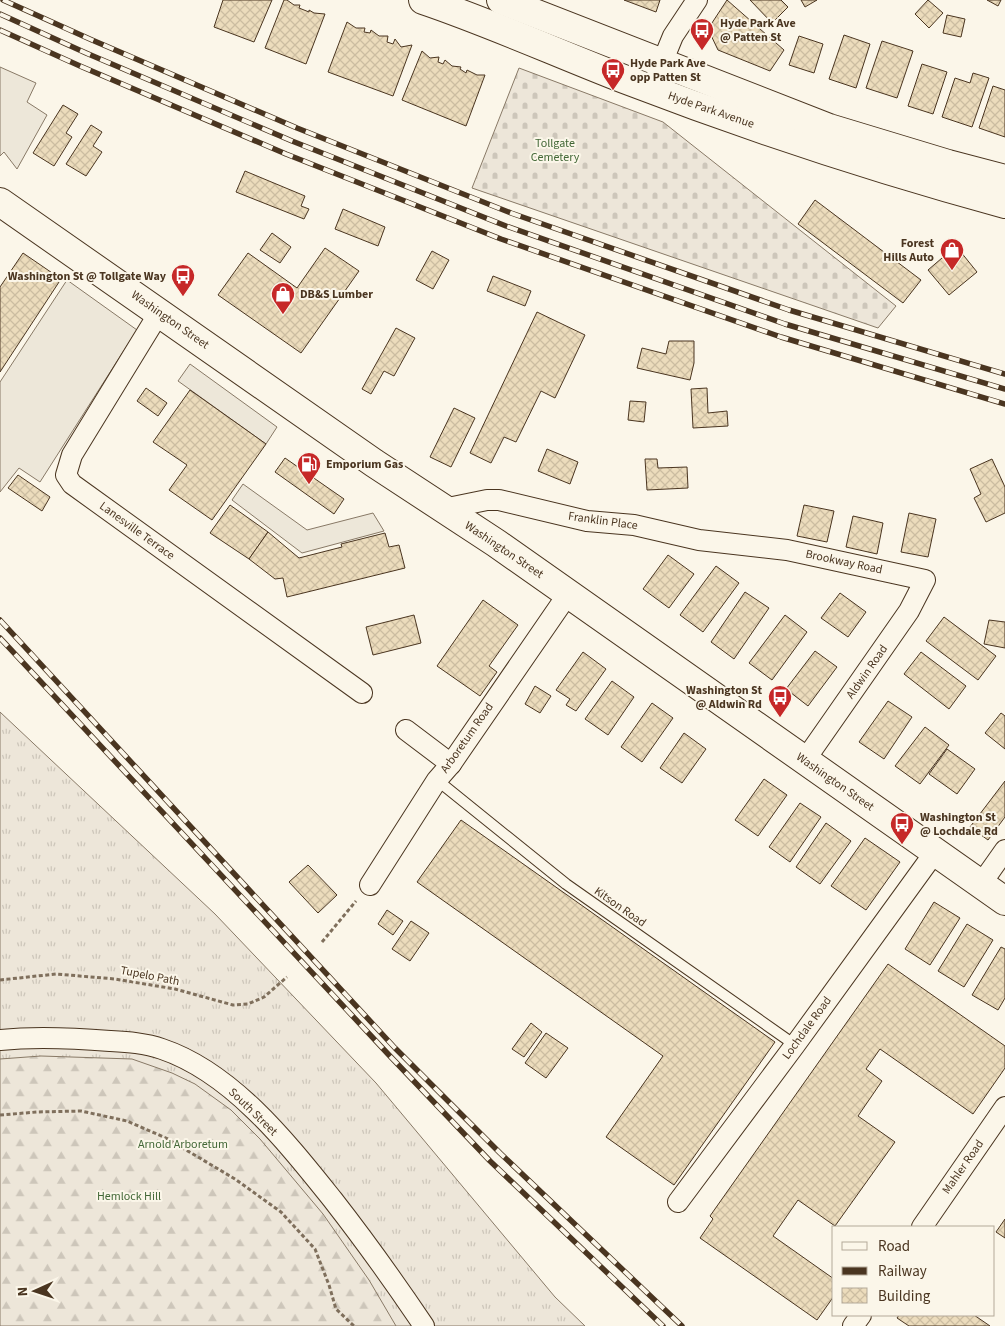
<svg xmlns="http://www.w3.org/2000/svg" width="1005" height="1326" font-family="'Source Sans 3',sans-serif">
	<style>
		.grass { fill: url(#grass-tufts); stroke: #887966 }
		.forest { fill: url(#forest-firs); stroke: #887966 }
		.cemetery { fill: url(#cemetery-stones); stroke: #887966 }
		.parking { fill: #ede7d9; stroke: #887966 }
		.building { fill: url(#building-cross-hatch); stroke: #4a3520 }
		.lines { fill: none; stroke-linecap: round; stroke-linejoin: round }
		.lane-casing { stroke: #4a3520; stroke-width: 12 }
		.street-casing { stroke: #4a3520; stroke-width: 22 }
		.primary-casing { stroke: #4a3520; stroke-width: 30 }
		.path { stroke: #7f6f5c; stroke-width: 3; stroke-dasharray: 4 2.5; stroke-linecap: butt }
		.lane { stroke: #fbf6e9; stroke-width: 10 }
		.street { stroke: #fbf6e9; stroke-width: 20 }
		.primary { stroke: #fbf6e9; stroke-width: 28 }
		.rail-casing { stroke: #4a3520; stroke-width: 5.5 }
		.rail { stroke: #fbf6e9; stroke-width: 4; stroke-dasharray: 11; stroke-linecap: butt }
		.labels { text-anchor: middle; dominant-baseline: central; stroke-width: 4; stroke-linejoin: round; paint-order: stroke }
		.poi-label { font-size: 12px; font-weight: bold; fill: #4a3520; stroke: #fbf6e9; text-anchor: start }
		.street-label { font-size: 12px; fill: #4a3520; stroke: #fbf6e9 }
		.park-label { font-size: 12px; fill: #436837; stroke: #fbf6e9 }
	</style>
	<defs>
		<pattern id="grass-tufts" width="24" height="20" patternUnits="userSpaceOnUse" patternTransform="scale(1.25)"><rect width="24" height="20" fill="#ede6d9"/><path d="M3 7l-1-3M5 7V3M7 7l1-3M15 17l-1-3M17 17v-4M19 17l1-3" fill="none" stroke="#cdc6ba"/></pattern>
		<pattern id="forest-firs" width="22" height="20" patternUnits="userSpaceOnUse" patternTransform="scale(1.25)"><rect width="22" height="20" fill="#ede6d9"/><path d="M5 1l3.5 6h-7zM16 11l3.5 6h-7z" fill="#cdc6ba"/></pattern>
		<pattern id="cemetery-stones" width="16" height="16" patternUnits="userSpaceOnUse" patternTransform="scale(1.25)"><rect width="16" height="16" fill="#ede6d9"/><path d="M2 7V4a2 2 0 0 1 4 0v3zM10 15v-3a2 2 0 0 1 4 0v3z" fill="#cdc6ba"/></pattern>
		<pattern id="building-cross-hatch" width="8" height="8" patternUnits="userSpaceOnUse" patternTransform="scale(1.25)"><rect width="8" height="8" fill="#ecdcbc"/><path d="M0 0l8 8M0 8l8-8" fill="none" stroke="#ccbda1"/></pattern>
	</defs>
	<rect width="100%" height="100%" fill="#fbf6e9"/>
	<path class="grass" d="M0,712L215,914L376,1083L555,1297L585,1326H0Z"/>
	<path class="forest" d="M41,1056L132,1059L172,1073L195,1084L231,1110L260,1139L323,1214L369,1280L396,1326H0V1059Z"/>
	<path class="cemetery" d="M519,68L663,122L896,306L878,328L472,188Z"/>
	<g class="parking">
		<path d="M0,67L36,83L27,102L47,115L17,169L4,152L0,156Z"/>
		<path d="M67,280L137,330L40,482L19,468L0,492V382Z"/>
		<path d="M190,364L277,427L266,444L178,381Z"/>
		<path d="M243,484L307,530L373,513L384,531L302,553L232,500Z"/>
	</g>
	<g class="building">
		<path d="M223,0H272L254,42L214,27Z"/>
		<path d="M284,0H287L294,5H300L299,8L309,12V10L314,13L325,14L306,64L265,48Z"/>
		<path d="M624,0H660L656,12Z"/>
		<path d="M727,0L784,50L770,71L718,50L708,29Z"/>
		<path d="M750,0H781L788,7L772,23Z"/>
		<path d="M801,0H817L805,7Z"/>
		<path d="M928,0L943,13L929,28L915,14Z"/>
		<path d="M987,0H1001L998,6Z"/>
		<path d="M947,15L965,19L961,37L943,33Z"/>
		<path d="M347,22L356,28H365L364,32L370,33L371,30L379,36H388L387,42L393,44L395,39L401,47L412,45L393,96L328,72Z"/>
		<path d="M844,35L870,44L856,88L829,79Z"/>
		<path d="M799,36L823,44L814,73L789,65Z"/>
		<path d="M882,41L913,51L897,98L866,88Z"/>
		<path d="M422,51L430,58L439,57L438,62L443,64L445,60L452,66L461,67L460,69L466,73L467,70L477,75H485L466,126L402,100Z"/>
		<path d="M922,64L947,72L933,114L908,106Z"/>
		<path d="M973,73L989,78L972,127L942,117L955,78L970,83Z"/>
		<path d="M993,86L1005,90V137L979,128Z"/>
		<path d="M63,105L78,114L66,133L72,137L54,166L33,153Z"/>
		<path d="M91,125L102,132L93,146L102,152L86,176L66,164Z"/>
		<path d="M245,171L305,196L301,206L309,209L304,219L236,192Z"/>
		<path d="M815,200L921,280L903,303L798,224Z"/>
		<path d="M343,209L385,227L378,246L335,229Z"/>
		<path d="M272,233L291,247L280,263L260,250Z"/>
		<path d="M956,246L977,272L949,295L928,270Z"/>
		<path d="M325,248L359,271L301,353L218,295L248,253L297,288Z"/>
		<path d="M432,251L449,260L433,289L416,280Z"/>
		<path d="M23,253L61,279L0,372V287Z"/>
		<path d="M493,276L531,291L525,306L487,291Z"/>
		<path d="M537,312L585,335L555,398L541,391L516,442L504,437L491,463L470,453Z"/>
		<path d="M396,328L415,338L394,376L384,371L371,394L362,389Z"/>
		<path d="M669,341H694V363L690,380L637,368L642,348L666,354Z"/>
		<path d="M146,388L167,403L158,416L137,401Z"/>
		<path d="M707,388L708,413L727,411L728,426L693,428L691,389Z"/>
		<path d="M190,390L266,444L212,520L169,490L187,465L153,442Z"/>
		<path d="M630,401L646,402L644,422L628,420Z"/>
		<path d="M454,408L475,418L451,467L430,457Z"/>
		<path d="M547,449L578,462L570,484L538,471Z"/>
		<path d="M285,458L344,499L334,514L275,472Z"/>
		<path d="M645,459H657L658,468L687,467L688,488L647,490Z"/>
		<path d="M992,459L1005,487V513L986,522L974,498L981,494L970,469Z"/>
		<path d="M18,475L50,497L42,511L8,488Z"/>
		<path d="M230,505L268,532L249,559L210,533Z"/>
		<path d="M804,505L834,511L827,542L797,536Z"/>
		<path d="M909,513L936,519L928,557L901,552Z"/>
		<path d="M853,516L883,523L877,554L846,547Z"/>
		<path d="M268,532L299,558L342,547L341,544L385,533L389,547L399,545L405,568L287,597L283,578L275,579L249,559Z"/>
		<path d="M668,555L694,574L669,608L643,589Z"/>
		<path d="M716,566L739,583L703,632L680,615Z"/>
		<path d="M745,592L769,608L734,659L711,642Z"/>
		<path d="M840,593L866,612L848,637L821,618Z"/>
		<path d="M483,600L518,625L489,666L497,672L480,696L437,666Z"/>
		<path d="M414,615L421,643L373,655L366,627Z"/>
		<path d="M785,615L807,632L772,680L749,663Z"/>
		<path d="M944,617L996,656L978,680L926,641Z"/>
		<path d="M989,620L1005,622V648L984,644Z"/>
		<path d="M815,651L837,667L808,706L786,689Z"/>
		<path d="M583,652L606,669L576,711L566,705L570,699L556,690Z"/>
		<path d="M921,652L966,686L949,709L904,674Z"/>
		<path d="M612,681L634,697L608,735L585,719Z"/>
		<path d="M535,686L551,696L540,713L525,704Z"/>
		<path d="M888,701L912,717L884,759L859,742Z"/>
		<path d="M652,703L673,718L642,762L621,747Z"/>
		<path d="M1001,713L1005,716V749L985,733Z"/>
		<path d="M925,727L949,745L920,784L895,766Z"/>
		<path d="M684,733L706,749L682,783L660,768Z"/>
		<path d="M947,749L975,769L957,794L929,774Z"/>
		<path d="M764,779L787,795L758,836L735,820Z"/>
		<path d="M1005,781V817L988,840L970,827Z"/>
		<path d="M800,803L821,817L790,862L769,847Z"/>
		<path d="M461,820L775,1042L674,1185L606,1137L663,1056L417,882Z"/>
		<path d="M826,823L851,841L820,884L796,867Z"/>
		<path d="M865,838L900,862L866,910L831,886Z"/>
		<path d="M308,865L337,895L318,913L289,882Z"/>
		<path d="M934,902L960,918L930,965L905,949Z"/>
		<path d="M387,910L403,921L393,935L378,924Z"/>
		<path d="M411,921L429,933L410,961L392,949Z"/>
		<path d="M967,924L993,940L964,987L938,971Z"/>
		<path d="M1001,947L1005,949V998L998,1010L972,995Z"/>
		<path d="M888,964L1005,1046V1068L973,1114L880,1049L866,1069L882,1081L858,1116L895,1142L835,1226L798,1200L773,1236L834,1279V1296L817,1320L700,1238L713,1219L710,1216Z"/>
		<path d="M531,1023L542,1032L524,1057L512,1049Z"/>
		<path d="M546,1033L568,1048L546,1078L525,1063Z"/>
		<path d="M1005,1219V1238L996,1232Z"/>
		<path d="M899,1315H974L990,1326H909L897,1318Z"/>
	</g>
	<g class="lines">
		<g class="lane-casing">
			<path id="lane" d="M437,780L566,884L795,1045"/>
		</g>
		<g class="street-casing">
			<g id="street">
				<path d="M657,75L673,36L697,0"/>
				<path d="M159,313L72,455L66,475L72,484L362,693"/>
				<path d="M443,509L487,500H499L587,521L634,525L699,540L787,550L925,580L909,611L805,760"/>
				<path d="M406,730L451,764"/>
				<path d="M981,884L1005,850"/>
				<path d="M370,885L437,780L451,764L568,594"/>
				<path d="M0,1040C36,1036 74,1038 110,1041C127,1042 145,1043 162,1049C233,1073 288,1144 333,1200C365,1241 395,1283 424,1326"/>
				<path d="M678,1202L795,1045L935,852"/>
				<path d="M922,1227L1005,1107"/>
				<path d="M853,1326L861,1315"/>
			</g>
		</g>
		<g class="primary-casing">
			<g id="primary">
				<path d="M423,0C491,23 557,53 624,79C749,127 876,169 1005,204"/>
				<path d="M501,0L829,128L948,164L1005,179"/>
				<path d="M0,202L374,463L496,543L1005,901"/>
			</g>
		</g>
		<g class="path">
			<path d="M322,942L356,901"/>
			<path d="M0,980L56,974L115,979L175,989L233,1005L248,1004L264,997L287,977"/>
			<path d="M0,1115L37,1112L81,1111L127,1121L166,1138L235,1179L281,1212L315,1249L329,1285L336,1309L354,1326"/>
		</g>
		<use href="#lane" class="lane"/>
		<use href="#street" class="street"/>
		<use href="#primary" class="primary"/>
		<g class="rail-casing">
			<g id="rail">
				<path d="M3,0L92,40L297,128L511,213L789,310L1005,374"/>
				<path d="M0,14L86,53L292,141L506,226L785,324L1005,389"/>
				<path d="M0,30L80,66L286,154L501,239L781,337L1005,404"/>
				<path d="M0,620L395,1048L500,1153L682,1326"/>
				<path d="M0,638L388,1054L490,1161L663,1326"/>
			</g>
		</g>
		<use href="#rail" class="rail"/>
	</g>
	<defs>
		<g id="bus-pin" transform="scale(1.25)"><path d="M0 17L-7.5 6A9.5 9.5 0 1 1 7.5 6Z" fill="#c62828" stroke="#fbf6e9"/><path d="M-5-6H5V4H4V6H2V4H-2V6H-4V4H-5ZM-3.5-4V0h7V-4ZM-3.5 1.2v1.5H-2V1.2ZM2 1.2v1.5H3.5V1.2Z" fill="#fff"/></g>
		<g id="shop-pin" transform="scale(1.25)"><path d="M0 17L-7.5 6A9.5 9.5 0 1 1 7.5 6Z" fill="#c62828" stroke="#fbf6e9"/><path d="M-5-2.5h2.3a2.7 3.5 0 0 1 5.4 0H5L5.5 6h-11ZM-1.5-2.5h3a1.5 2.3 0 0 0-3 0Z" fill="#fff"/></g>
		<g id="fuel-pin" transform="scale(1.25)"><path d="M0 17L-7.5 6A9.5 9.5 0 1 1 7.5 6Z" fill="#c62828" stroke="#fbf6e9"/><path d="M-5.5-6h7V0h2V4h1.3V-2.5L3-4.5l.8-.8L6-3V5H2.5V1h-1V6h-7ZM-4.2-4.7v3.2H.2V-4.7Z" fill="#fff"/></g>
	</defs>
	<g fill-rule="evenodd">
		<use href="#bus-pin" x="702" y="30"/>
		<use href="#bus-pin" x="613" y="70"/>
		<use href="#shop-pin" x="952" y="250"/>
		<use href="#bus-pin" x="183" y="276"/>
		<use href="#shop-pin" x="283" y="294"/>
		<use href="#fuel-pin" x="309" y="464"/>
		<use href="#bus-pin" x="780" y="697"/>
		<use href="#bus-pin" x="902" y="824"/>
	</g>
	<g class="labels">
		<g class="poi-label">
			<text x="720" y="23">Hyde Park Ave<tspan x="720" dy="14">@ Patten St</tspan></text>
			<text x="630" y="63">Hyde Park Ave<tspan x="630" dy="14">opp Patten St</tspan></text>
			<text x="934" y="243" text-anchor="end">Forest<tspan x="934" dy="14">Hills Auto</tspan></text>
			<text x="166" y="276" text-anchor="end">Washington St @ Tollgate Way</text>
			<text x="300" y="294">DB&amp;S Lumber</text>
			<text x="326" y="464">Emporium Gas</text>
			<text x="762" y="690" text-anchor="end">Washington St<tspan x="762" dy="14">@ Aldwin Rd</tspan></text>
			<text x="920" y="817">Washington St<tspan x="920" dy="14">@ Lochdale Rd</tspan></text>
		</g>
		<g class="street-label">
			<text transform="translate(711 110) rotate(19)">Hyde Park Avenue</text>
			<text transform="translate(170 320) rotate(35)">Washington Street</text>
			<text transform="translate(603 521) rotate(8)">Franklin Place</text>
			<text transform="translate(137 531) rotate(36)">Lanesville Terrace</text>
			<text transform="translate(504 550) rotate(34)">Washington Street</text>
			<text transform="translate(844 562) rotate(12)">Brookway Road</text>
			<text transform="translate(867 672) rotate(-55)">Aldwin Road</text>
			<text transform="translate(467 738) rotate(-55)">Arboretum Road</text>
			<text transform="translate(835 782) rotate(35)">Washington Street</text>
			<text transform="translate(620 907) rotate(35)">Kitson Road</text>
			<text transform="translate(150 976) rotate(11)">Tupelo Path</text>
			<text transform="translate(807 1028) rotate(-54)">Lochdale Road</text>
			<text transform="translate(253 1112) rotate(44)">South Street</text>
			<text transform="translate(963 1167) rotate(-55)">Mahler Road</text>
		</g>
		<g class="park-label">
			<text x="555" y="143">Tollgate<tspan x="555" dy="14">Cemetery</tspan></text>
			<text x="183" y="1144">Arnold Arboretum</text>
			<text x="129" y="1196">Hemlock Hill</text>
		</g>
	</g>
	<rect x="832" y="1226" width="162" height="90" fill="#fbf6e9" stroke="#b4a999"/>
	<rect x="842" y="1242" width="25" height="8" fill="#fbf6e9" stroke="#b4a999"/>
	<text x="878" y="1251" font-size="15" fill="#4a3520">Road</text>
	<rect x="842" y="1267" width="25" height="8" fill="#4a3520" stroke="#b4a999"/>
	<text x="878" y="1276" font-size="15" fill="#4a3520">Railway</text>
	<rect x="842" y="1288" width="25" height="15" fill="url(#building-cross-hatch)" stroke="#b4a999"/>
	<text x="878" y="1301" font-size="15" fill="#4a3520">Building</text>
	<g transform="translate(35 1291) rotate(267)" stroke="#fbf6e9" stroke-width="4" paint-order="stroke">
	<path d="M0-4L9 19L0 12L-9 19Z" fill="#4a3520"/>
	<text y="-8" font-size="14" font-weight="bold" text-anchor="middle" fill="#4a3520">N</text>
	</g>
</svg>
